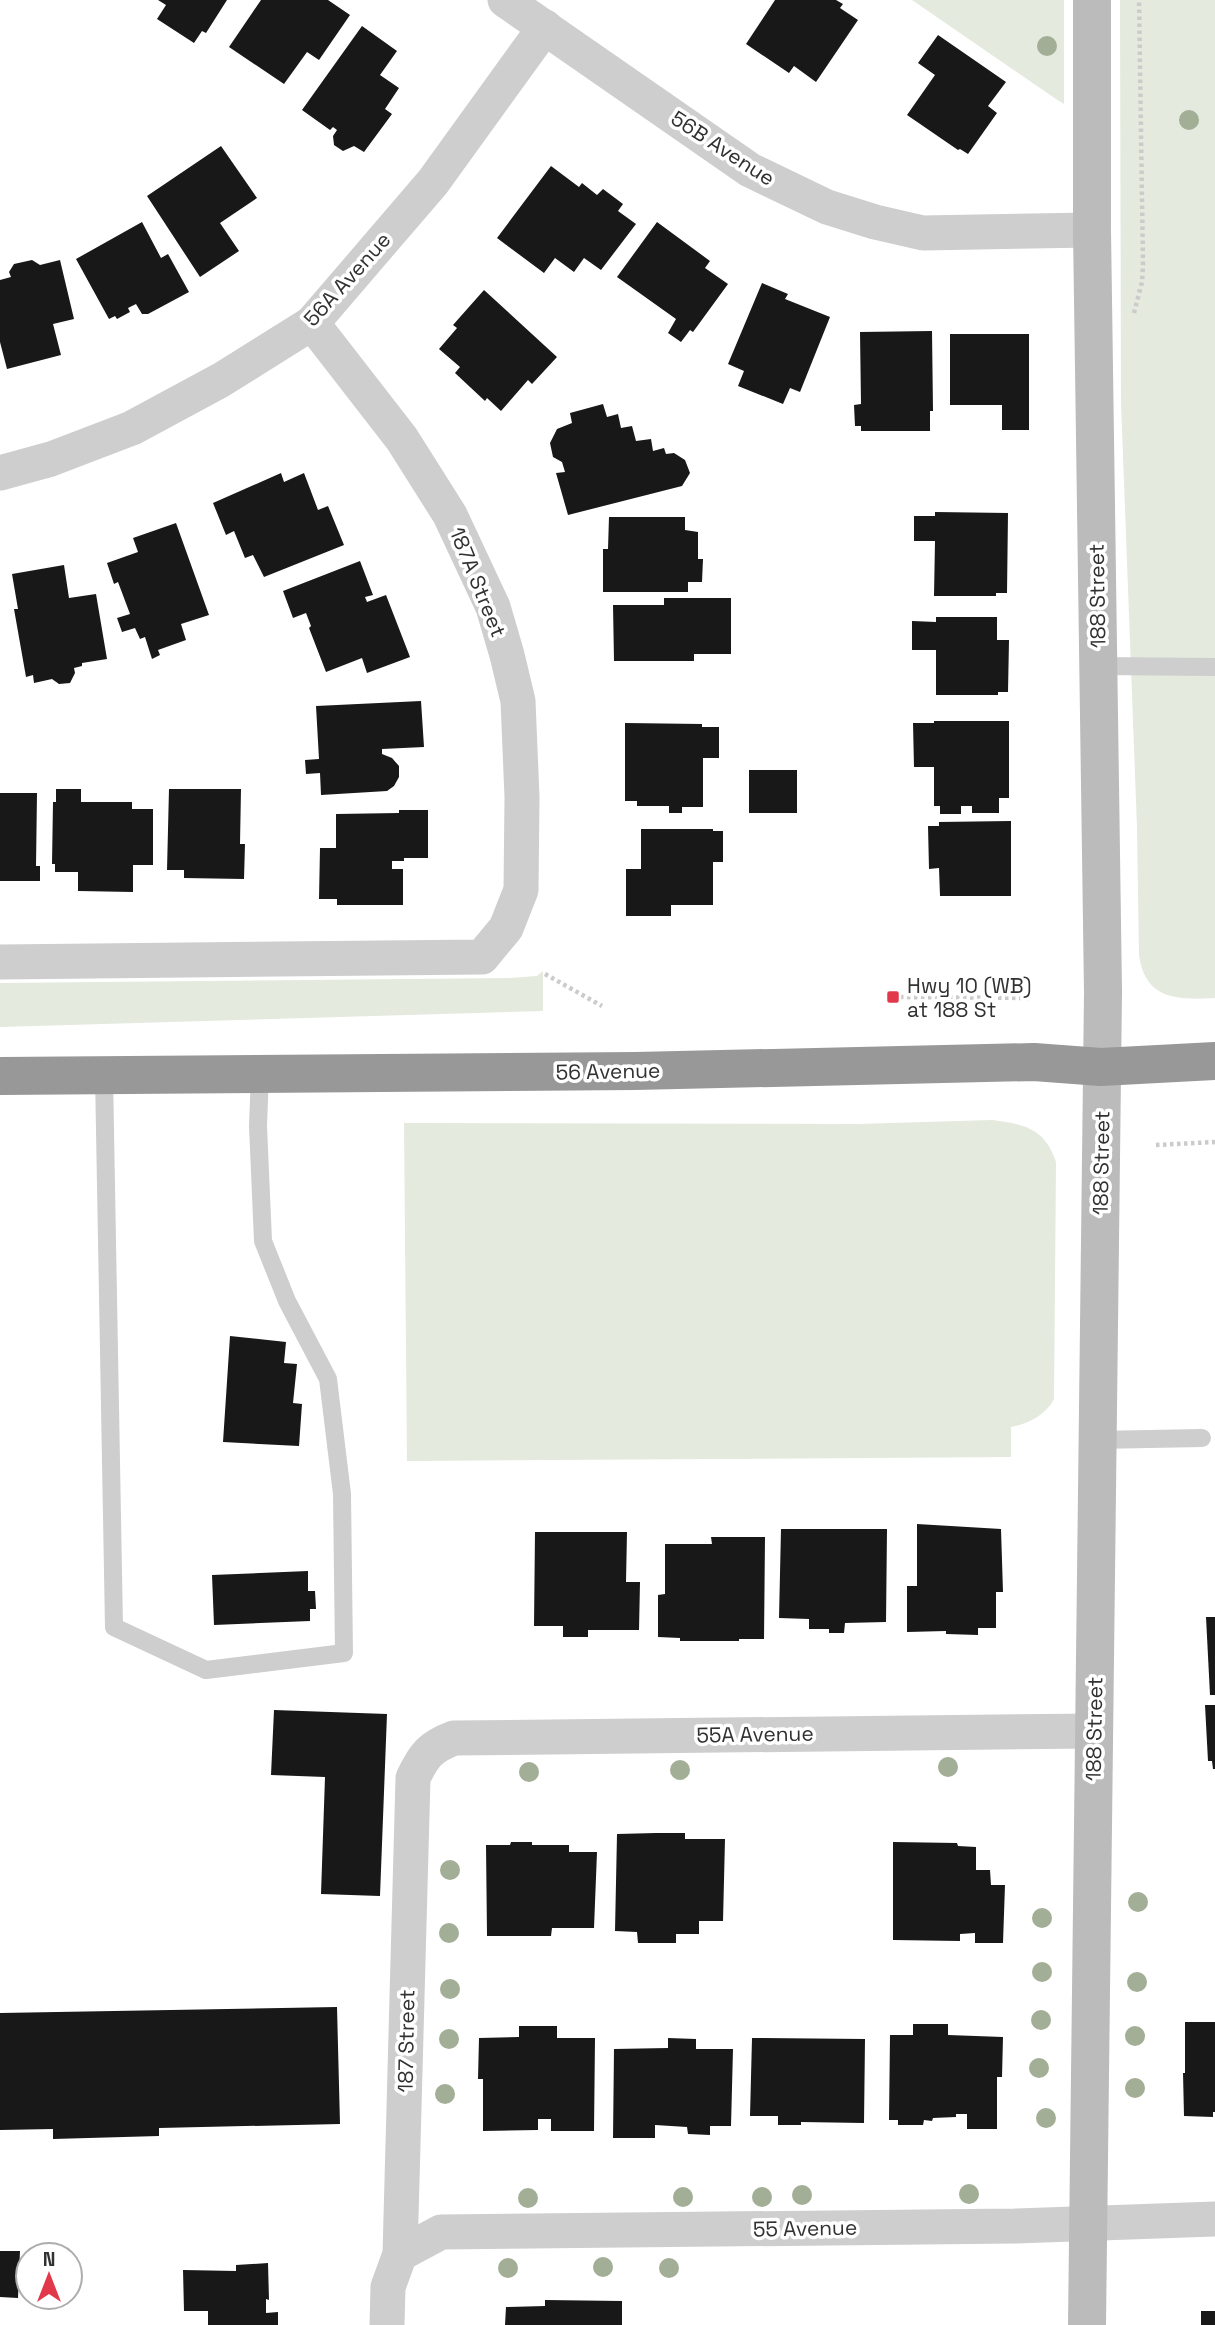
<svg xmlns="http://www.w3.org/2000/svg" width="1215" height="2325" font-family="'Space Grotesk',sans-serif">
	<style>
		.green { fill: #e4eadd }
		.building { fill: #181818 }
		.lines { fill: none; stroke-linecap: round; stroke-linejoin: round }
		.path { stroke: #cbcbcb; stroke-width: 4.5; stroke-dasharray: 3.5 3.5; stroke-linecap: butt }
		.lane { stroke: #cecece; stroke-width: 18 }
		.street { stroke: #cecece; stroke-width: 35 }
		.secondary { stroke: #bbb; stroke-width: 38 }
		.highway { stroke: #989898; stroke-width: 38 }
		.tree { fill: #a2ae95 }
		.poi-dot { fill: #e2394a; stroke: #fff; stroke-width: 2.5 }
		.labels { text-anchor: middle; dominant-baseline: central; stroke-width: 7; stroke-linejoin: round; paint-order: stroke }
		.street-label { font-size: 21px; fill: #313131; stroke: #fff }
		.poi-label { font-size: 21px; fill: #313131; stroke: #fff; text-anchor: start }
	</style>
	<rect width="100%" height="100%" fill="#fff"/>
	<g class="green">
		<path d="M912,0H1064V104L1056,99Z"/>
		<path d="M1120,0H1215V998C1178,1000 1145,1000 1139,955L1137,827L1121,402Z"/>
		<path d="M543,971V1011L0,1027V983L510,978L537,976Z"/>
		<path d="M992,1120C1024,1124 1045,1128 1056,1162L1054,1399C1046,1415 1028,1424 1011,1427V1457L407,1461L404,1123L858,1124Z"/>
	</g>
	<g class="building">
		<path d="M158,0H227L206,33L202,31L194,43L157,19L166,5Z"/>
		<path d="M261,0H328L350,15L319,60L307,52L284,84L229,47Z"/>
		<path d="M775,0H836L843,4L840,8L858,20L816,82L794,66L789,73L746,44Z"/>
		<path d="M362,26L397,51L380,75L399,88L385,109L392,114L364,152L354,146L343,151L334,145L333,136L337,130L333,127L330,130L302,110Z"/>
		<path d="M938,35L1006,82L988,106L997,113L968,154L960,149L958,150L907,115L935,75L918,63Z"/>
		<path d="M221,146L257,198L220,223L239,251L200,277L147,196Z"/>
		<path d="M551,166L579,187L582,183L597,195L603,189L623,204L618,211L636,224L601,270L584,258L574,272L555,258L544,273L497,238Z"/>
		<path d="M142,222L161,258L168,254L189,292L148,314H142L136,304L128,308L130,312L117,319L115,316L109,319L76,259Z"/>
		<path d="M657,222L710,261L705,268L728,284L693,332L690,330L681,342L668,333L676,319L617,277Z"/>
		<path d="M32,260L40,265L60,260L74,319L53,324L61,355L7,369L0,342V280L11,277L9,272L14,264Z"/>
		<path d="M762,283L788,294L785,299L830,317L800,392L790,388L783,404L738,386L744,371L728,364Z"/>
		<path d="M484,290L557,357L532,384L528,380L501,411L487,398L485,401L455,373L460,367L439,349L457,328L453,325Z"/>
		<path d="M932,331L933,411H930V431H861V426H855L854,405L861,404L860,332Z"/>
		<path d="M950,334H1029V430H1002V405H950Z"/>
		<path d="M603,404L607,417L618,414L621,428L632,426L636,441L651,439L653,451L664,448L666,454L674,453L685,460L690,473L682,486L568,515L556,473L565,472L562,462L553,457L550,443L557,429L572,423L570,413Z"/>
		<path d="M281,473L284,482L304,473L318,510L328,506L344,545L264,577L253,555L245,558L234,531L226,535L213,503Z"/>
		<path d="M935,512L1008,513L1007,593H996V596H934L935,541H914V516H935Z"/>
		<path d="M609,517H685V530L698,532V559H703L702,582H688V592H603V549H608Z"/>
		<path d="M176,523L209,615L181,624L186,640L158,650L160,655L152,659L145,637L140,639L135,628L122,632L117,618L130,614L118,582L114,584L107,563L138,552L133,538Z"/>
		<path d="M360,561L373,595L365,597L367,602L386,595L410,657L367,673L362,658L326,672L309,628L311,626L306,613L293,618L283,591Z"/>
		<path d="M64,565L69,598L96,594L107,659L82,663V666L74,668L75,673L70,683L59,684L52,679L34,683L33,675L26,677L14,609H18L12,574Z"/>
		<path d="M664,598H731V654H694V661H614L613,605H664Z"/>
		<path d="M936,617H997V640H1009L1008,692H998V695H936V650H912V621L936,622Z"/>
		<path d="M421,701L424,747L382,749V754L392,758L399,766V777L394,786L387,791L321,795L320,773L306,774L305,760L319,759L316,706Z"/>
		<path d="M934,721H1009V798H999V813H972V806H961V814H940V806H934V767H914L913,723H934Z"/>
		<path d="M625,723L702,724V727H719V758H703V807H682V813H669V806H637V801H625Z"/>
		<rect x="749" y="770" width="48" height="43"/>
		<path d="M56,789H81V802H132V809H153V865H133V892L78,891V872H55V864H52L53,802H56Z"/>
		<path d="M169,789H241L240,844H245L244,879L184,878V870H167Z"/>
		<path d="M0,793H37L36,866H40V881H0Z"/>
		<path d="M399,810H428V858H404V861H392V869H403V905H337V899H319L320,848H336V814L399,813Z"/>
		<path d="M1011,821V896H940L939,868L929,869L928,826H939V822Z"/>
		<path d="M641,829H713V831H723V862H713V905H671V916H626V869H641Z"/>
		<path d="M230,1336L286,1342L284,1363L297,1364L293,1403L302,1404L299,1446L223,1442Z"/>
		<path d="M917,1524L1001,1529L1003,1592H996V1628H978V1635L946,1634V1631L907,1632V1586H917Z"/>
		<path d="M781,1529H887L886,1622L845,1623L844,1633H829V1629H809V1619L779,1618Z"/>
		<path d="M535,1532H627L626,1582H640L639,1630H588V1637H563V1626H534Z"/>
		<path d="M711,1537H765L764,1639H739V1641H680V1638L658,1637V1595L665,1594V1544H712Z"/>
		<path d="M308,1571V1591H315L316,1609H310V1621L214,1625L212,1575Z"/>
		<path d="M1206,1617H1215V1695H1210Z"/>
		<path d="M1205,1705H1215V1769H1213L1212,1761H1208Z"/>
		<path d="M274,1710L387,1714L380,1896L321,1894L325,1777L271,1775Z"/>
		<path d="M656,1833H685V1839H725L723,1921H699V1934H676V1943H638L637,1932L615,1931L617,1834Z"/>
		<path d="M511,1842H532V1845H569V1852H597L594,1928H552L551,1936H487L486,1845H510Z"/>
		<path d="M893,1842L957,1843L958,1846L976,1847V1870H990L991,1885H1005L1003,1943H975V1933L960,1934V1941L893,1940Z"/>
		<path d="M337,2007L340,2124L159,2128V2136L53,2139V2129L0,2130V2013Z"/>
		<path d="M1185,2022H1215V2112H1213V2117L1184,2116L1183,2073H1185Z"/>
		<path d="M913,2024H948V2035L1003,2037L1002,2077H997V2129H967V2114H956V2117L933,2118L932,2121L924,2120L923,2125H898V2120H889L890,2035H913Z"/>
		<path d="M519,2026H557V2038H595L594,2131H551V2119H538V2130L483,2131V2079H478L479,2038L519,2037Z"/>
		<path d="M668,2038L696,2039V2049H733L731,2126H710V2135L688,2134L687,2127L655,2125V2138H613L614,2049L668,2048Z"/>
		<path d="M752,2038L865,2039L864,2123L801,2122V2125H778V2116H750Z"/>
		<path d="M0,2251H20L18,2298L0,2297Z"/>
		<path d="M268,2263L269,2300L266,2299V2313L278,2312V2325H208V2311H184L183,2270L236,2271V2265Z"/>
		<path d="M545,2300L622,2301V2325H505L506,2307L545,2306Z"/>
		<rect x="1201" y="2311" width="14" height="14"/>
	</g>
	<g class="lines">
		<g class="path">
			<path d="M1134,313L1142,282L1143,265L1139,0"/>
			<path d="M545,974L602,1006"/>
			<path d="M893,997L1032,998"/>
			<path d="M1156,1145L1215,1142"/>
		</g>
		<g class="lane">
			<path d="M1099,666L1215,667"/>
			<path d="M104,1075L114,1627L206,1670L344,1653L342,1494L328,1379L287,1301L263,1241L258,1126L260,1073"/>
			<path d="M1096,1440L1202,1438"/>
		</g>
		<g class="street">
			<path d="M505,0L750,170L827,207L875,222L923,233L1092,230"/>
			<path d="M0,473L51,459L132,428L221,380L312,323L433,182L545,27"/>
			<path d="M0,962L482,957L506,928L521,890L522,797L518,701L507,655L493,607L450,515L402,439L312,323"/>
			<path d="M400,2254L441,2232L1015,2226L1215,2219"/>
			<path d="M387,2325L388,2287L400,2254L413,1778C424,1755 430,1747 454,1738L1094,1731"/>
		</g>
		<path class="secondary" d="M1087,2325L1103,992L1092,230V0"/>
		<path class="highway" d="M0,1076L635,1071L1034,1062L1101,1067L1215,1061"/>
	</g>
	<g class="tree">
		<circle cx="1047" cy="46" r="10"/>
		<circle cx="1189" cy="120" r="10"/>
		<circle cx="948" cy="1767" r="10"/>
		<circle cx="680" cy="1770" r="10"/>
		<circle cx="529" cy="1772" r="10"/>
		<circle cx="450" cy="1870" r="10"/>
		<circle cx="1138" cy="1902" r="10"/>
		<circle cx="1042" cy="1918" r="10"/>
		<circle cx="449" cy="1933" r="10"/>
		<circle cx="1042" cy="1972" r="10"/>
		<circle cx="1137" cy="1982" r="10"/>
		<circle cx="450" cy="1989" r="10"/>
		<circle cx="1041" cy="2020" r="10"/>
		<circle cx="1135" cy="2036" r="10"/>
		<circle cx="449" cy="2039" r="10"/>
		<circle cx="1039" cy="2068" r="10"/>
		<circle cx="1135" cy="2088" r="10"/>
		<circle cx="445" cy="2094" r="10"/>
		<circle cx="1046" cy="2118" r="10"/>
		<circle cx="969" cy="2194" r="10"/>
		<circle cx="802" cy="2195" r="10"/>
		<circle cx="683" cy="2197" r="10"/>
		<circle cx="762" cy="2197" r="10"/>
		<circle cx="528" cy="2198" r="10"/>
		<circle cx="603" cy="2267" r="10"/>
		<circle cx="508" cy="2268" r="10"/>
		<circle cx="669" cy="2268" r="10"/>
	</g>
	<rect class="poi-dot" x="886" y="990" width="14" height="14" rx="3.5"/>
	<g class="labels">
		<g class="street-label">
			<text transform="translate(723 148) rotate(33)">56B Avenue</text>
			<text transform="translate(347 279) rotate(-48)">56A Avenue</text>
			<text transform="translate(478 582) rotate(68)">187A Street</text>
			<text transform="translate(1097 596) rotate(-91)">188 Street</text>
			<text transform="translate(608 1071) rotate(-1)">56 Avenue</text>
			<text transform="translate(1101 1163) rotate(-89)">188 Street</text>
			<text transform="translate(1094 1729) rotate(-89)">188 Street</text>
			<text transform="translate(755 1734) rotate(-1)">55A Avenue</text>
			<text transform="translate(406 2041) rotate(-89)">187 Street</text>
			<text transform="translate(805 2228) rotate(-1)">55 Avenue</text>
		</g>
		<g class="poi-label">
			<text x="907" y="985">Hwy 10 (WB)<tspan x="907" dy="24">at 188 St</tspan></text>
		</g>
	</g>
	<g transform="translate(49 2276)"><circle r="33" fill="#ffffff" stroke="#adadad" stroke-width="2"/>
	<path d="M0-5L12 26L0 18L-12 26Z" fill="#e2394a"/>
	<text y="-10" font-size="19" font-weight="bold" text-anchor="middle" fill="#313131">N</text>
	</g>
</svg>
